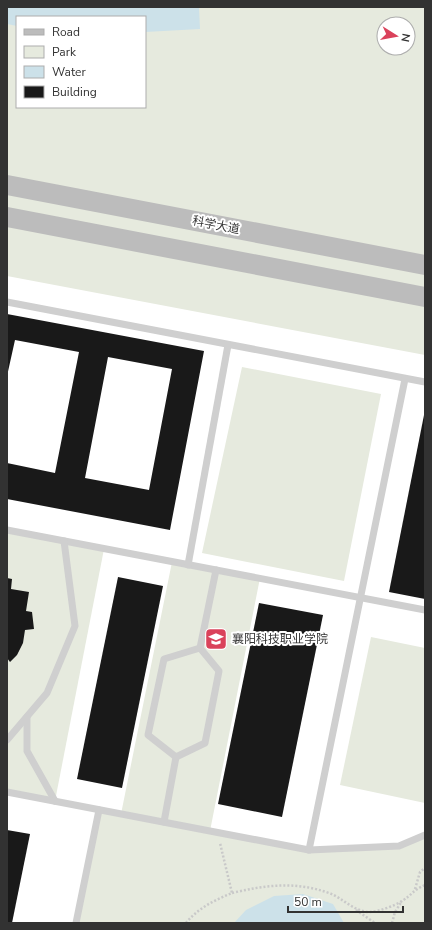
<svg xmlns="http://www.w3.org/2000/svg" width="432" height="930" font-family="'Nunito Sans','Noto Sans SC',sans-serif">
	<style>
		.green { fill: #e6eade; fill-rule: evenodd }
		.water { fill: #cce1e9 }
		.building { fill: #191919; fill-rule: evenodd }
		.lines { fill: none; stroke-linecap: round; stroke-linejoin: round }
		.path { stroke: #c9c9c9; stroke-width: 2.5; stroke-dasharray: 2 2; stroke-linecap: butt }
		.lane { stroke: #cfcfcf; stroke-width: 7 }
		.secondary { stroke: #bcbcbc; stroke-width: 20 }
		.labels { text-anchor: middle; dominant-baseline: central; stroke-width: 4; stroke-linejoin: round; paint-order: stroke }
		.street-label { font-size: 12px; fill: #323232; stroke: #fff }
		.poi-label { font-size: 12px; fill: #323232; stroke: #fff; text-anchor: start }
	</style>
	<rect width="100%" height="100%" fill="#fff"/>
	<g class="green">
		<path d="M7,7H425V355L7,276ZM17,17H145V107H17ZM384,24H408V48H384Z"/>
		<path d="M242,367L381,394L344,581L202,553Z"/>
		<path d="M7,530L104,549L55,801L7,792Z"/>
		<path d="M172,562L260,578L210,831L309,850L399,846L425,835V923H76L99,810L121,814Z"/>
		<path d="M371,637L425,648V803L340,785Z"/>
	</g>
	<g class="water">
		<path d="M7,7H199L200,29L145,32V17H17V26L7,24Z"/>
		<path d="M303,894L333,904L344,923H234L246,910L274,896Z"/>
	</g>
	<g class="building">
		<path d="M7,314L204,351L170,530L7,499V463L55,473L79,352L15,340L7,376ZM108,357L172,369L149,490L85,478Z"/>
		<path d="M424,415H425V599L389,592Z"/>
		<path d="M118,577L163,586L122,788L77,779Z"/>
		<path d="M7,578L12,579L11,589L29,592L26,611L32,612L34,629L25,630L23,643L17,655L10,662L7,658Z"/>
		<path d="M259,603L323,615L282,817L218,804Z"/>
		<path d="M7,830L30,834L12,923H7Z"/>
	</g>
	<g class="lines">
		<g class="path">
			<path d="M415,889L420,872L425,868"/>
			<path d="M232,893C266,885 295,881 329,893C343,898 354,912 370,912C380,911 394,906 402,901C412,895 413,890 425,885"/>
			<path d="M356,910L375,923"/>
			<path d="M186,923C198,908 215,900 232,893L220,843"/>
			<path d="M392,923L395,912L402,901"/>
		</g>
		<g class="lane">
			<path d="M7,302L425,382"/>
			<path d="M7,530L425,610"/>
			<path d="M188,565L228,345"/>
			<path d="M200,648L219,671L205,743L176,757L148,735L164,659Z"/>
			<path d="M200,648L216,570"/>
			<path d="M27,717V751L55,801"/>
			<path d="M7,740L47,693L75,626L64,541"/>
			<path d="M7,792L309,850L399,846L425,835"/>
			<path d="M164,822L176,757"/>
			<path d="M309,850L405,379"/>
			<path d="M76,923L99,810"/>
		</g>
		<g class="secondary">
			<path d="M7,185L425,265"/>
			<path d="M7,217L425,297"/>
		</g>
	</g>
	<defs>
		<g id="university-square" transform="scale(1.15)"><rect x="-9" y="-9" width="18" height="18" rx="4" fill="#da425b" stroke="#fff"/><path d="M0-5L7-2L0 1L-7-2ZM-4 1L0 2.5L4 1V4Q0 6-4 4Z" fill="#fff"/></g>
	</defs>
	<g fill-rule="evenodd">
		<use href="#university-square" x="216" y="639"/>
	</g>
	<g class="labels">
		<g class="street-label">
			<text transform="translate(216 225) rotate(11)">科学大道</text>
		</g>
		<g class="poi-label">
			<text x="232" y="639">襄阳科技职业学院</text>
		</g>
	</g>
	<rect width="432" height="930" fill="none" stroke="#323232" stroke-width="16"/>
	<rect x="16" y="16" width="130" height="92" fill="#ffffff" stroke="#adadad"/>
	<rect x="24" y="29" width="20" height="6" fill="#bcbcbc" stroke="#adadad"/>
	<text x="52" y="36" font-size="12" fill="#323232">Road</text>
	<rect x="24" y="46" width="20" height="12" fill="#e6eade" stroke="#adadad"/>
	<text x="52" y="56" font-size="12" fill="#323232">Park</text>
	<rect x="24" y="66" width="20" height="12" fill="#cce1e9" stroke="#adadad"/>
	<text x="52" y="76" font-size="12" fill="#323232">Water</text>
	<rect x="24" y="86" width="20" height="12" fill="#191919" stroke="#adadad"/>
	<text x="52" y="96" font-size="12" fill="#323232">Building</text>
	<g transform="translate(396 36) rotate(101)"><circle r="19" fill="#ffffff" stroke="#adadad"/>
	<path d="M0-3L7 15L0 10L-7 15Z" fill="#da425b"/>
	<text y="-6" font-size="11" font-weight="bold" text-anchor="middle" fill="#323232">N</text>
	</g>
	<path d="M288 906v6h115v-6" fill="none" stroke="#323232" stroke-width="2"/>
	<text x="294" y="906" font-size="12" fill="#323232" stroke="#ffffff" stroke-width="3" paint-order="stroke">50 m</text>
</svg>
